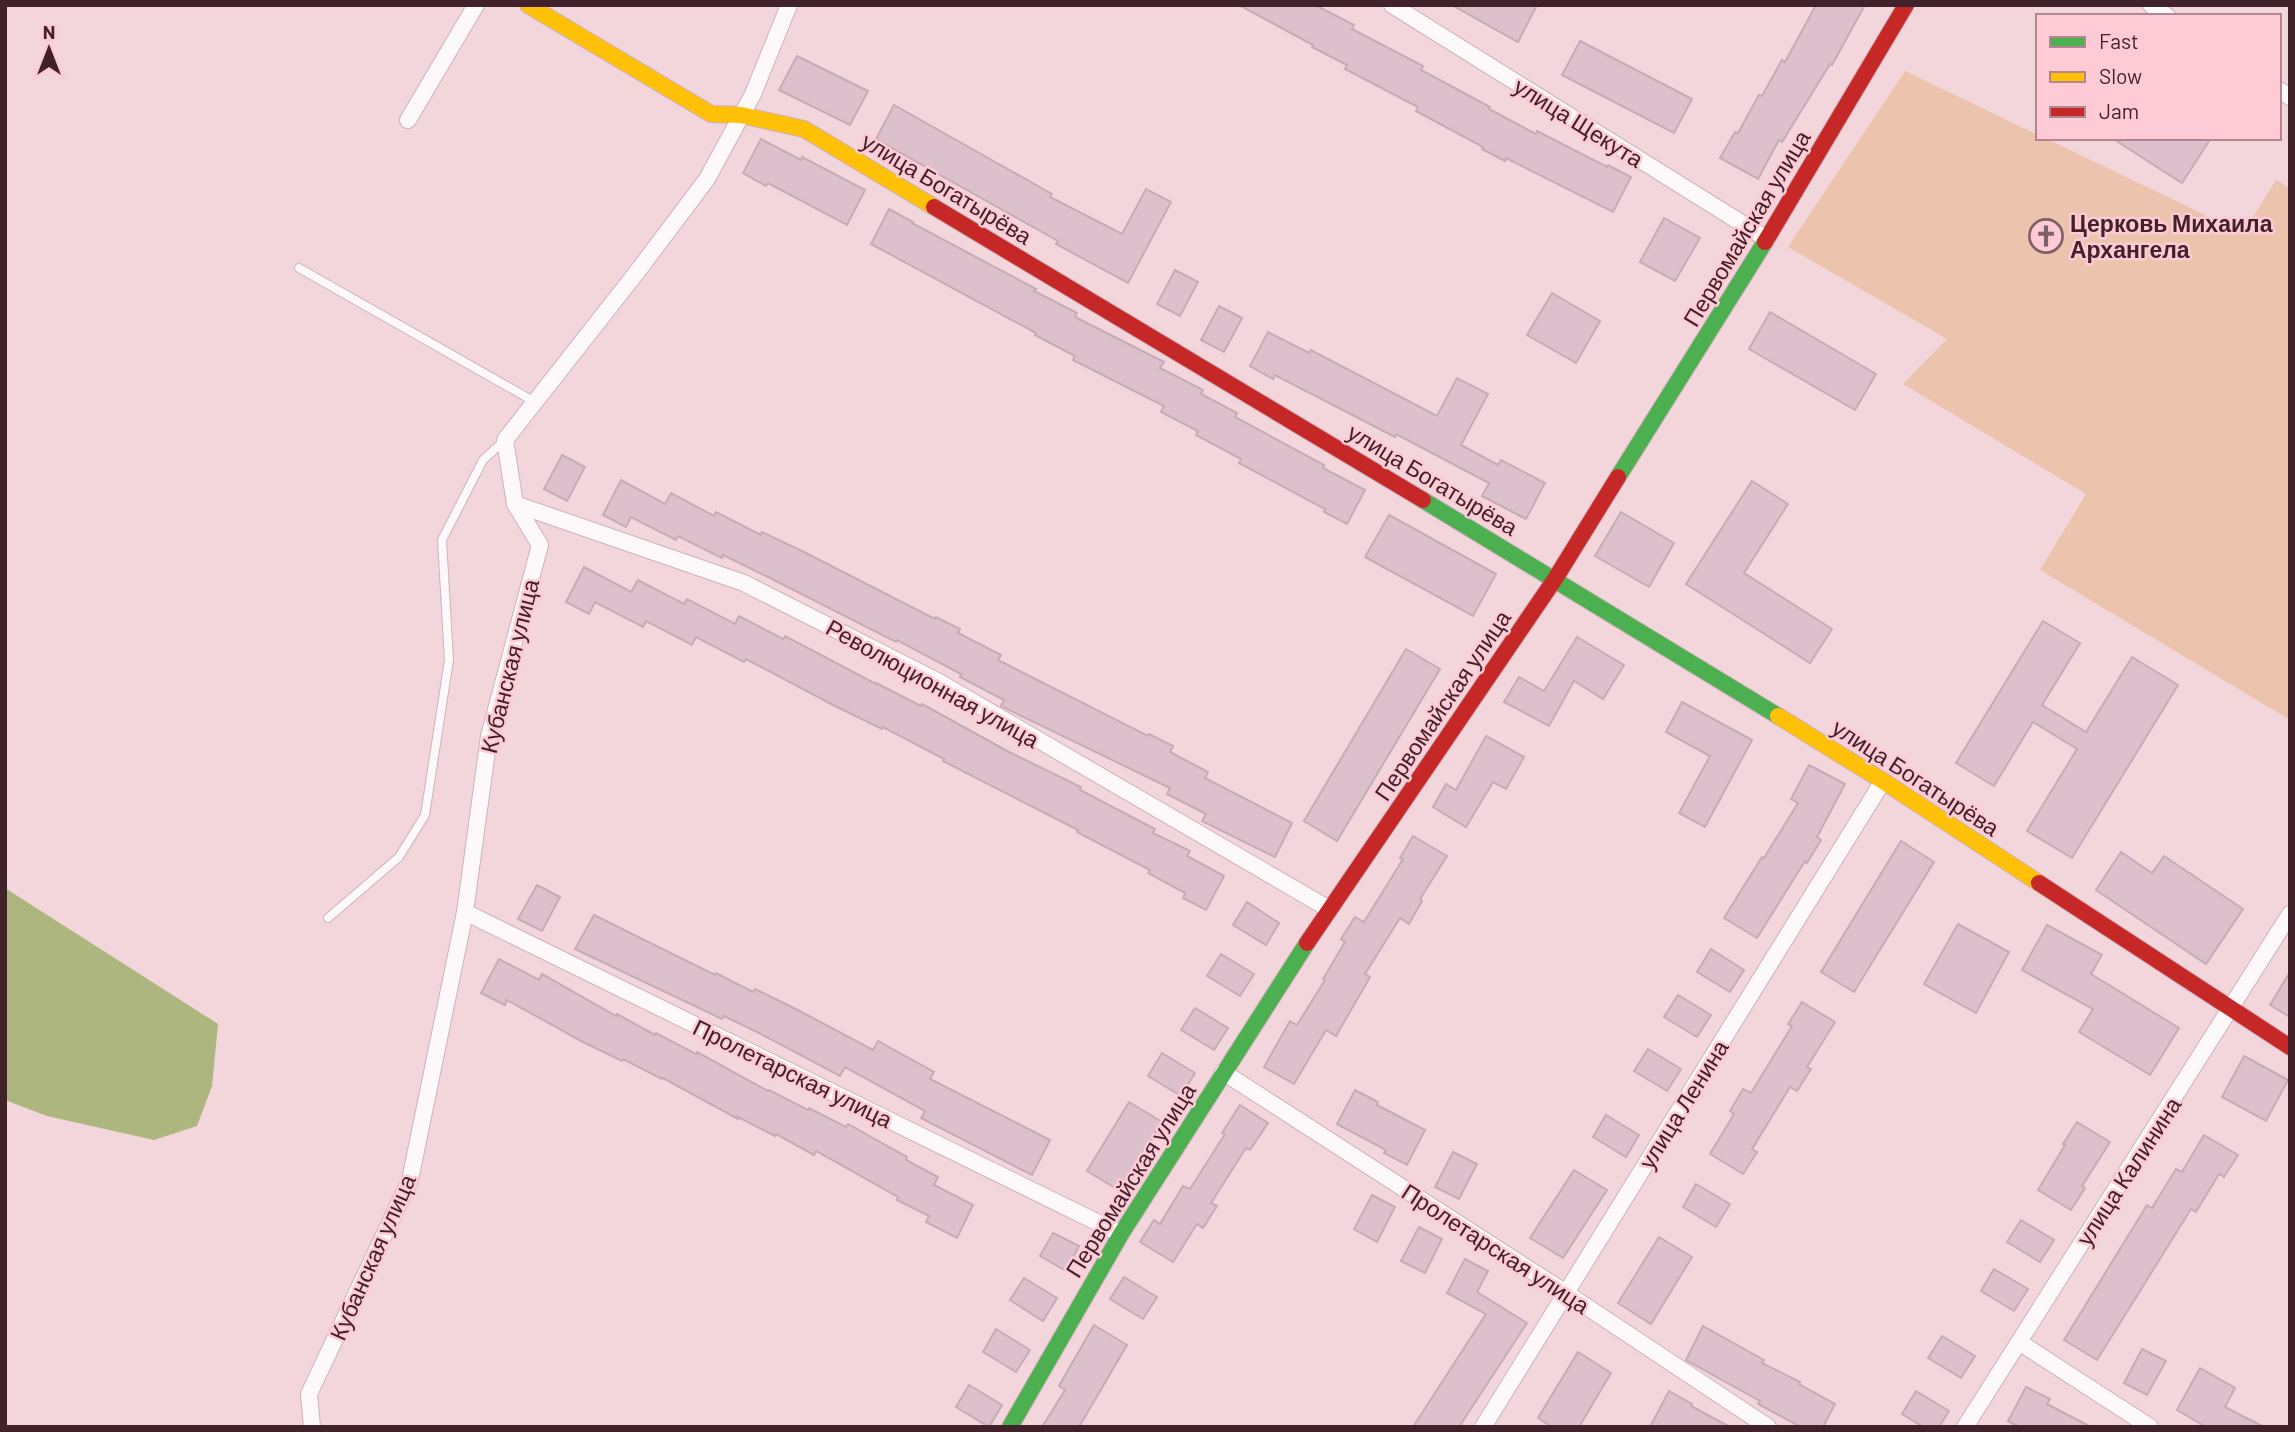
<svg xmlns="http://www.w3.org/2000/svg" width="2295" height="1432" font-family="Barlow,sans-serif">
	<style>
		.green { fill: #ecc3ad }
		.water { fill: #adb67e }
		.building { fill: #dcc1cd; stroke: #c5acb7; stroke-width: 2 }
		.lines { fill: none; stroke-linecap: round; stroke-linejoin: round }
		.lane-casing { stroke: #cfb2ba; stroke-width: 10 }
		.street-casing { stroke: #cfb2ba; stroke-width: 18 }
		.fast-casing { stroke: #cfb2ba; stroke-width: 18 }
		.slow-casing { stroke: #cfb2ba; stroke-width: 18 }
		.jam-casing { stroke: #cfb2ba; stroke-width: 18 }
		.lane { stroke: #fdf9fa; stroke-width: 8 }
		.street { stroke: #fdf9fa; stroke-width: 16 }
		.fast { stroke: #4caf50; stroke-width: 16 }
		.slow { stroke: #ffc107; stroke-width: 16 }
		.jam { stroke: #c62828; stroke-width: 16 }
		.labels { text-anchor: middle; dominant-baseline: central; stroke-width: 5; stroke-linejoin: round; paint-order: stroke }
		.street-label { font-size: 23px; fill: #41212a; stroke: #fecad6 }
		.poi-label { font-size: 23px; font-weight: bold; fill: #41212a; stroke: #fecad6; text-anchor: start }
	</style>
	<rect width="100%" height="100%" fill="#f2d6dc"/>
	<path class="green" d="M1905,71L2038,135V138H2045L2243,233L2276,180L2290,188V720L2040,570L2086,494L1903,384L1947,339L1788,247Z"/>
	<path class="water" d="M5,888L218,1024L212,1086L197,1126L154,1140L47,1116L5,1100Z"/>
	<g class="building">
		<path d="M1239,5H1315L1354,25L1352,29L1423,66L1421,70L1490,107L1489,109L1536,134L1537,131L1607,167L1608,165L1631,177L1613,212L1506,158L1505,161L1482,149L1483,147L1416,111L1418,107L1345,69L1347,65L1312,47L1313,45Z"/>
		<path d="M1452,5H1537L1518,42Z"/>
		<path d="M1816,5H1865L1832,65L1830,64L1782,142L1779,140L1758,179L1720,158L1735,132L1738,133L1759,95L1762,96L1782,60L1785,62Z"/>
		<path d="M1580,41L1692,99L1674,133L1562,75Z"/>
		<path d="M797,56L868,91L850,125L779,90Z"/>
		<path d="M894,105L1052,194L1050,197L1122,234L1146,189L1171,202L1128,283L1056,244L1058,241L876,139Z"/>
		<path d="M2112,138H2211L2182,183Z"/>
		<path d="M761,139L801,160L802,157L865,190L847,225L768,183L766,186L743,173Z"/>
		<path d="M889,209L913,222L912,223L1036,289L1034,291L1077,313L1075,317L1164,362L1160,368L1203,390L1201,394L1237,413L1235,417L1324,465L1323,468L1365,490L1347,524L1324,512L1325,509L1239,463L1241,459L1196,435L1198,431L1161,412L1164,406L1073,360L1075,356L1035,335L1036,333L871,244Z"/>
		<path d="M1664,218L1700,238L1675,281L1640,262Z"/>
		<path d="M1175,270L1198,282L1180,316L1157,304Z"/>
		<path d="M1552,293L1600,321L1576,363L1527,335Z"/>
		<path d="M1219,306L1242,318L1224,352L1201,340Z"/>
		<path d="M1770,312L1876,374L1855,410L1749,349Z"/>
		<path d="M1268,332L1309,353L1311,350L1437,416L1457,378L1488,394L1461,445L1498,465L1501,460L1545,483L1526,519L1482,496L1489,483L1396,434L1395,437L1275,375L1273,379L1250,366Z"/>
		<path d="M562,455L585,467L567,501L544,489Z"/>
		<path d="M621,480L665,504L671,493L714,516L716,512L761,535L762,532L804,552L935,619L936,617L960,629L958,633L1001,655L998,660L1148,736L1149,734L1173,746L1170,752L1208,772L1205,778L1292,823L1275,857L1202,821L1206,814L1167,794L1170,788L1001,706L1004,700L960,677L961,674L897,640L896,642L768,577L723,555L722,558L678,536L676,540L631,517L626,527L603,515Z"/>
		<path d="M1752,481L1788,504L1744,573L1832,629L1810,663L1686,584Z"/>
		<path d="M1621,512L1674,543L1649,587L1595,556Z"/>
		<path d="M1389,515L1496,574L1473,616L1365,557Z"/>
		<path d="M584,567L631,592L638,580L684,604L687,599L735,624L739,616L783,639L785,636L876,684V683L921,706L922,704L1009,752L1081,787L1080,790L1155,829L1153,833L1190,851L1187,856L1224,876L1206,910L1183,898L1185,893L1148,873L1150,870L1077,832L1078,830L943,761L944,759L883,727L882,729L835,706L746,659L744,662L696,637L692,645L646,621L643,627L595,602L589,614L566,602Z"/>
		<path d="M2043,621L2080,643L2042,705L2086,732L2132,657L2178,685L2072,858L2027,831L2077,749L2033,722L1994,786L1956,763Z"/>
		<path d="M1577,637L1624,665L1603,699L1574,681L1549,726L1504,702L1519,677L1544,691Z"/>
		<path d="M1406,649L1440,669L1337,841L1304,821Z"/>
		<path d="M1682,702L1752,740L1705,827L1679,813L1710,756L1666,732Z"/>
		<path d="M1486,736L1524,757L1506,789L1493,782L1466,827L1433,807L1446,784L1456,790Z"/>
		<path d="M1809,765L1845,784L1817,837L1821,840L1807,863L1805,861L1757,938L1724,918L1762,857L1764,858L1798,803L1791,799Z"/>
		<path d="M1413,836L1447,856L1420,899L1422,901L1409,924L1400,918L1365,974L1370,977L1336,1036L1326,1030L1294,1084L1264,1067L1290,1021L1297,1025L1325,980L1323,979L1345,942L1341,939L1355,917L1364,922L1403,859L1400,858Z"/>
		<path d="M1901,841L1934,862L1854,992L1821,972Z"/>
		<path d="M2121,852L2152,873L2164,856L2243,909L2206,964L2096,890Z"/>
		<path d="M537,885L560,897L542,931L518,919Z"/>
		<path d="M1247,902L1279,923L1266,945L1233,925Z"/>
		<path d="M594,915L715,975L716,973L753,992L755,989L796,1009L873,1050L878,1041L934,1072L930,1079L1050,1140L1032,1175L921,1118L925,1111L845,1067L840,1076L761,1034L724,1016L722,1019L575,949Z"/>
		<path d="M1958,924L2009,952L1976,1013L1924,984Z"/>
		<path d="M2047,925L2102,955L2091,974L2179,1028L2150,1075L2079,1032L2093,1009L2022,970Z"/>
		<path d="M1711,949L1744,970L1730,992L1697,972Z"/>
		<path d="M1221,954L1254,974L1240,996L1207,976Z"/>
		<path d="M499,959L539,980L542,974L616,1016L617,1014L655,1035L656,1033L696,1054L697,1052L768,1091L769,1090L808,1110L809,1108L846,1127L848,1124L907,1157L906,1160L938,1177L934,1185L973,1205L957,1238L926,1222L929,1216L897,1200L898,1197L816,1151L814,1155L776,1134L775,1136L738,1117V1119L663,1078L662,1079L623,1059L622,1061L583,1042L507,1000L505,1005L481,993Z"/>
		<path d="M2290,972V1017L2270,1005Z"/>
		<path d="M1678,995L1711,1015L1697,1037L1664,1017Z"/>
		<path d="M1802,1002L1835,1022L1807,1067L1811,1069L1797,1091L1790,1087L1752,1149L1757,1152L1743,1174L1710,1154L1734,1114L1730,1111L1743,1089L1751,1093L1792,1026L1788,1024Z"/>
		<path d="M1195,1008L1228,1028L1214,1050L1181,1030Z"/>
		<path d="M1648,1049L1681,1069L1667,1091L1634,1071Z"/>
		<path d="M1162,1053L1195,1073L1181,1096L1148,1076Z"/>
		<path d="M2244,1056L2288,1080L2266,1121L2222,1097Z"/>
		<path d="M1355,1090L1378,1102L1377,1105L1425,1130L1407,1165L1384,1153L1386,1150L1337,1124Z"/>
		<path d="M1129,1102L1162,1122L1120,1191L1087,1171Z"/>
		<path d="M1240,1105L1268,1123L1250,1150L1246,1148L1211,1203L1217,1206L1203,1228L1197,1224L1173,1262L1140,1242L1154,1220L1160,1224L1183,1186L1190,1189L1225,1134L1222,1133Z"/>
		<path d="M1606,1115L1639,1135L1626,1157L1593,1137Z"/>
		<path d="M2077,1122L2110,1142L2082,1186L2085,1188L2071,1210L2038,1190L2065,1145L2063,1144Z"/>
		<path d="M2204,1135L2238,1155L2224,1177L2219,1174L2196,1212L2191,1209L2097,1360L2064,1340L2147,1205L2152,1208L2176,1169L2182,1172Z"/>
		<path d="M1453,1152L1477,1164L1459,1199L1435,1187Z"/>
		<path d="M1574,1170L1607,1190L1563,1258L1530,1238Z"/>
		<path d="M1696,1184L1730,1204L1716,1227L1683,1207Z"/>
		<path d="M1372,1195L1395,1207L1377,1242L1354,1229Z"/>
		<path d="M2021,1220L2054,1240L2040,1262L2007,1242Z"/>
		<path d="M1419,1227L1442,1239L1425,1273L1401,1261Z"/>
		<path d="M1053,1233L1079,1246L1066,1271L1040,1256Z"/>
		<path d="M1659,1237L1692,1257L1651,1324L1618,1303Z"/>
		<path d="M1465,1259L1488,1271L1477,1292L1527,1323L1459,1427H1413L1486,1314L1447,1293Z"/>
		<path d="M1994,1269L2028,1289L2014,1311L1981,1291Z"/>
		<path d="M1124,1277L1157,1297L1143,1319L1110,1299Z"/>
		<path d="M1024,1278L1057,1298L1043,1321L1010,1300Z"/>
		<path d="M1094,1325L1127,1345L1079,1427H1042L1065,1390L1059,1386Z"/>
		<path d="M1703,1326L1764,1360L1762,1363L1800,1382L1799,1384L1835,1404L1823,1427H1801L1758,1404L1760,1401L1686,1360Z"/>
		<path d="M996,1329L1030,1350L1016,1372L983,1352Z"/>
		<path d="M1942,1336L1975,1356L1961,1378L1928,1358Z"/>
		<path d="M2142,1349L2166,1361L2147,1395L2124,1383Z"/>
		<path d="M1578,1352L1611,1373L1579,1427H1552L1538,1418Z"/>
		<path d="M2200,1368L2235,1388L2225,1407L2264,1427H2206L2177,1410Z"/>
		<path d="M969,1385L1002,1405L989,1427L956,1407Z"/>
		<path d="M2026,1387L2050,1399L2047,1404L2091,1427H2019L2008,1421Z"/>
		<path d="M1669,1391L1692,1404L1691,1406L1730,1427H1650Z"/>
		<path d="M1916,1391L1949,1411L1939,1427H1923L1902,1414Z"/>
	</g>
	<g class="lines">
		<g class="lane-casing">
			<g id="lane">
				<path d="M299,268L535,402"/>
				<path d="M328,918L399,857L425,815L449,660L442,540L483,460L505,440"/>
			</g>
		</g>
		<g class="street-casing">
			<g id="street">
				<path d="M1392,5L1767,239"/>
				<path d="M2151,5L2167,16"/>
				<path d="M2279,90L2290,97"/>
				<path d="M408,120L476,5"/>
				<path d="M515,504L744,583L939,682L1329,909"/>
				<path d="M465,912L1121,1234"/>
				<path d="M1223,1072L1566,1293L1768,1427"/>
				<path d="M2019,1342L2150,1427"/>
				<path d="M312,1427L309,1394L410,1180L465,912L489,736L540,545L515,504L505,440L637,272L707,179L753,94L789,5"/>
				<path d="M1483,1427L1883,781"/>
				<path d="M1965,1427L2290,914"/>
			</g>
		</g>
		<g class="fast-casing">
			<g id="fast">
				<path d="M1618,477L1765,242"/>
				<path d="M1423,500L1778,716"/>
				<path d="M1010,1427L1121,1234L1307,943"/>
			</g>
		</g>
		<g class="slow-casing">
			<g id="slow">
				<path d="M528,5L711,114L741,115L804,129L934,207"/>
				<path d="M1778,716L1883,781L2039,883"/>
			</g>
		</g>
		<g class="jam-casing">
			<g id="jam">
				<path d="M934,207L1423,500"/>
				<path d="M1765,242L1906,5"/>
				<path d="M2039,883L2290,1047"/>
				<path d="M1307,943L1555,579L1618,477"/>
			</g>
		</g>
		<use href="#lane" class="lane"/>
		<use href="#street" class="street"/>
		<use href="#fast" class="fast"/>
		<use href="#slow" class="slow"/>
		<use href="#jam" class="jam"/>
	</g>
	<defs>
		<g id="church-ring" transform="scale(1.75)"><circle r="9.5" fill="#fecad6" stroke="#7f6068" stroke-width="1.5"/><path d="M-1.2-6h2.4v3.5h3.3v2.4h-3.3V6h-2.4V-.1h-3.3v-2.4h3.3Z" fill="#7f6068"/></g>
	</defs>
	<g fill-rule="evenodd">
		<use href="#church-ring" x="2046" y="236"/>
	</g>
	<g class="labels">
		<g class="street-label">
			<text transform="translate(1579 122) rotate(32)">улица Щекута</text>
			<text transform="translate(947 188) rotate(31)">улица Богатырёва</text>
			<text transform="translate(1746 228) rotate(-59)">Первомайская улица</text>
			<text transform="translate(1433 479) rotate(31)">улица Богатырёва</text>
			<text transform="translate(509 666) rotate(-76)">Кубанская улица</text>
			<text transform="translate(933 683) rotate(29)">Революционная улица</text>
			<text transform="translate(1442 705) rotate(-56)">Первомайская улица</text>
			<text transform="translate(1916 777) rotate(33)">улица Богатырёва</text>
			<text transform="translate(793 1073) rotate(26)">Пролетарская улица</text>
			<text transform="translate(1683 1104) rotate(-58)">улица Ленина</text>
			<text transform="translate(2128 1171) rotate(-57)">улица Калинина</text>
			<text transform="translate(1130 1180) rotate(-58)">Первомайская улица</text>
			<text transform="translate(1496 1248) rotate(33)">Пролетарская улица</text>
			<text transform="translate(372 1257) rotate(-66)">Кубанская улица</text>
		</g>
		<g class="poi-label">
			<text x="2070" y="223">Церковь Михаила<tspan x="2070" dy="26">Архангела</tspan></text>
		</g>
	</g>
	<rect width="2295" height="1432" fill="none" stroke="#41212a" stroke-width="14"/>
	<rect x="2036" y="14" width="245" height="126" fill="#fecad6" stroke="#b28691" stroke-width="2"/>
	<rect x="2050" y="37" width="35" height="10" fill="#4caf50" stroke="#b28691" stroke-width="2"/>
	<text x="2099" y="49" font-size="21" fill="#41212a">Fast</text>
	<rect x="2050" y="72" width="35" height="10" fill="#ffc107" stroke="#b28691" stroke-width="2"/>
	<text x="2099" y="84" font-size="21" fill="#41212a">Slow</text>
	<rect x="2050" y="107" width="35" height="10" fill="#c62828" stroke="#b28691" stroke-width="2"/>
	<text x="2099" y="119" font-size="21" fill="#41212a">Jam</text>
	<g transform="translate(49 49)" stroke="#fecad6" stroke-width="5" paint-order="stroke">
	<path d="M0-5L12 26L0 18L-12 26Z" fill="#41212a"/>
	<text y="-10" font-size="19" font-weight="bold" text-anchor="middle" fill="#41212a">N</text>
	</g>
</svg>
